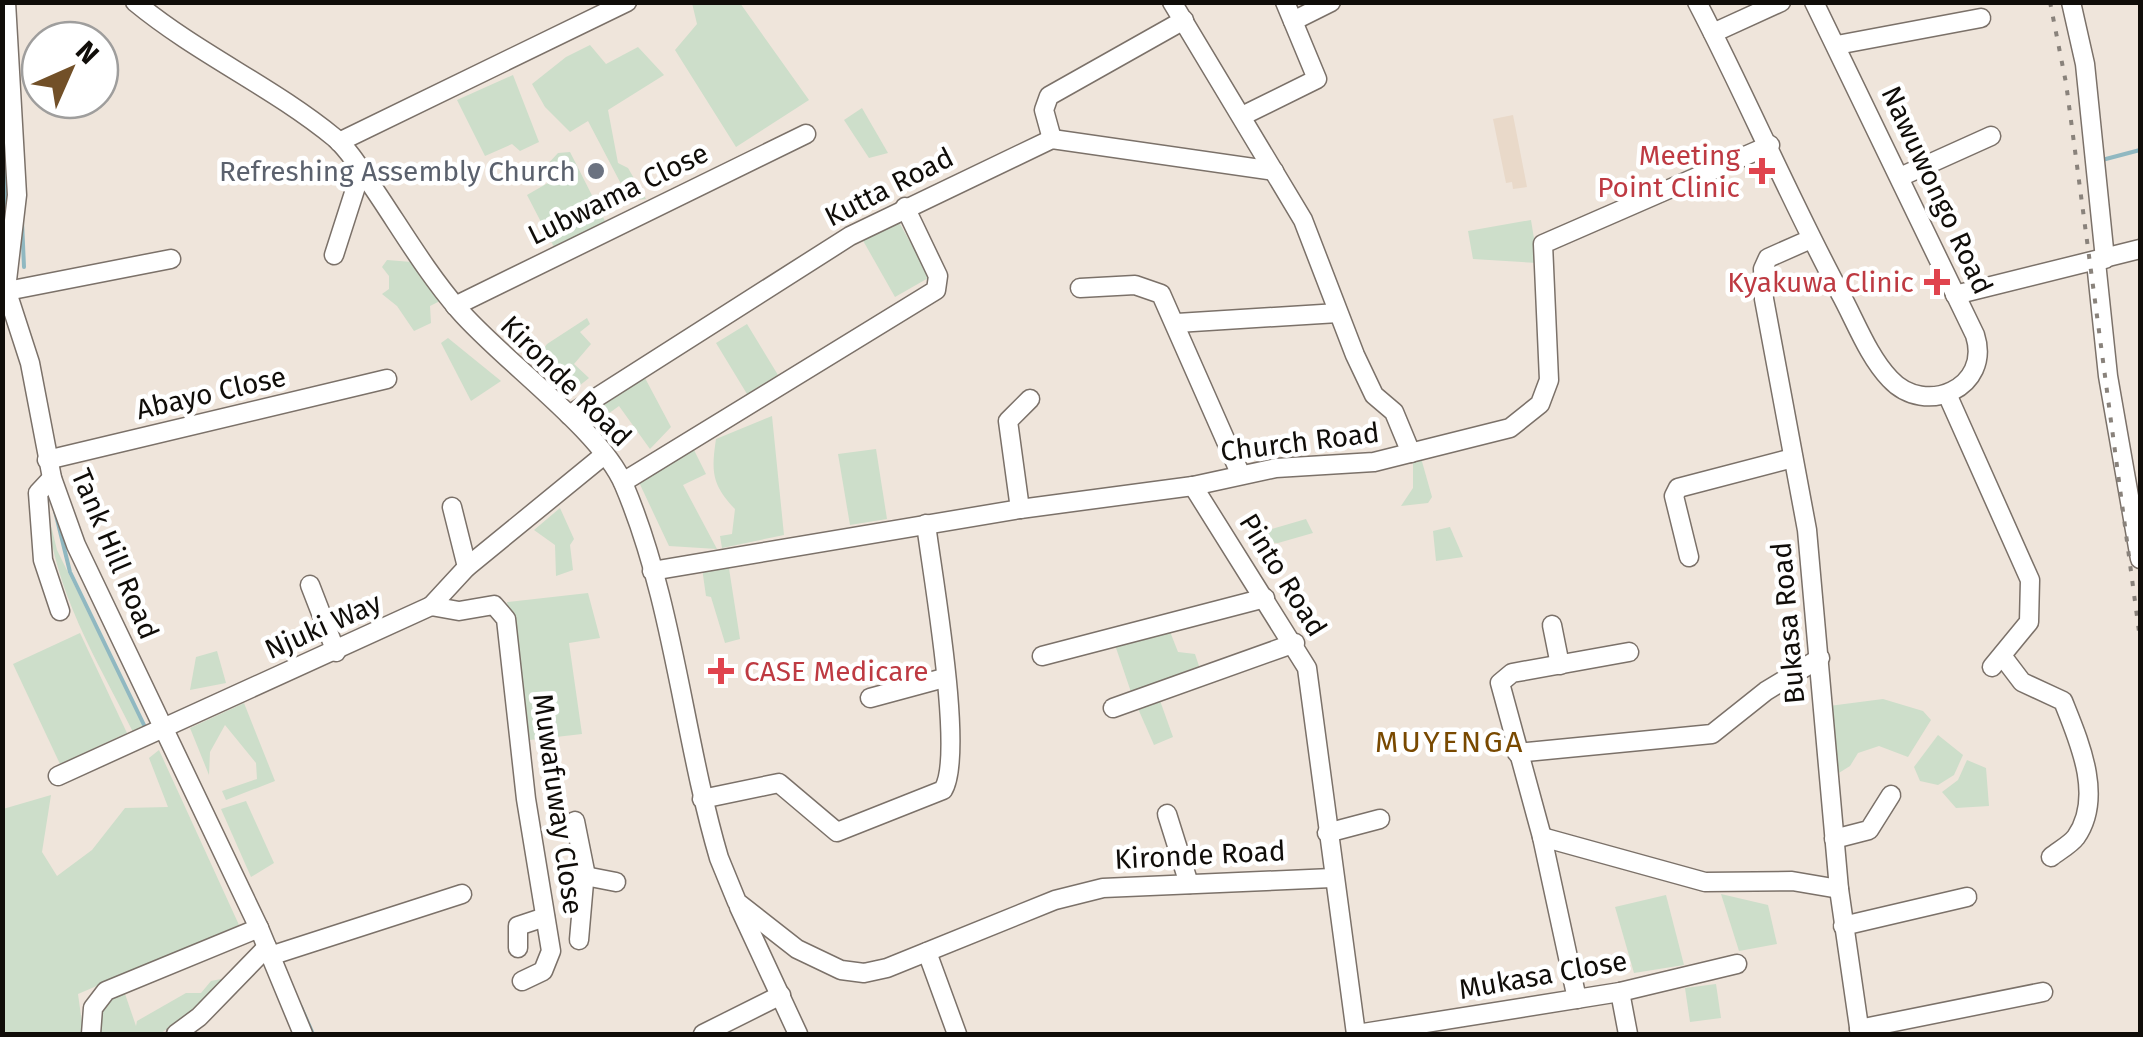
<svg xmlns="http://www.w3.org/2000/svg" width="2143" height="1037" font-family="'Fira Sans',sans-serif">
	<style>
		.built { fill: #e9d9c9 }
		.green { fill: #cddeca }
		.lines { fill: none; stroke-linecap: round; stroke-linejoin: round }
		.stream { stroke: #90b8c1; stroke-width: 4 }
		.minor-casing { stroke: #7b7169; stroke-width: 21 }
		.minor { stroke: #fff; stroke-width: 18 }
		.rail { stroke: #89827b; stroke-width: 4; stroke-dasharray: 5 10; stroke-linecap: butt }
		.worship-dot { fill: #6b7280; stroke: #fff; stroke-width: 4 }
		.health-dot { fill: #e0444e; stroke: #fff; stroke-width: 4 }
		.labels { text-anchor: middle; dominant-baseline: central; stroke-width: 9; stroke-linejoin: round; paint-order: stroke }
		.health-label { font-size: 28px; fill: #be3a42; stroke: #fff; text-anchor: end }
		.worship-label { font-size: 28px; fill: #5b616d; stroke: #fff; text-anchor: end }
		.street-label { font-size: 28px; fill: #100d09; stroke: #fff }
		.neighbourhood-label { font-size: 30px; letter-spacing: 2.5px; fill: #794900; stroke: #fff }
	</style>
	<rect width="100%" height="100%" fill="#efe5db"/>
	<path class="built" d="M1513,115L1527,187L1513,189L1512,182L1506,183L1493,119Z"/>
	<g class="green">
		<path d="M692,3H740L809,100L736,147L675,50L697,24Z"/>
		<path d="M590,45L606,64L638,47L664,75L608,110L618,163L628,168L646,199L630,201L588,121L570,132L545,107L532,84L566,57Z"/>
		<path d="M513,75L539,142L520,151L512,144L485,156L457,100Z"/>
		<path d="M862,108L888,153L869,158L844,120Z"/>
		<path d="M570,152L606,223L568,246L554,247L527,195L553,180L546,166L558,153Z"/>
		<path d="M896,217L930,277L895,297L861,237Z"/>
		<path d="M1531,220L1538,263L1473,259L1468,231Z"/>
		<path d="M387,260L412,262L440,301L430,306L431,323L414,331L397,306L382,294L389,289V276L382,267Z"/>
		<path d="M587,318L590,324L580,332L591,344L574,364L589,378L574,390L540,354L547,344Z"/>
		<path d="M747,324L778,375L747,394L716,343Z"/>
		<path d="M448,338L501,381L471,401L441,343Z"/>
		<path d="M645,378L671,427L650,449L619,406L601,419L588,408Z"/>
		<path d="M772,416L784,535L722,548L720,536L732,534L735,509C712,485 711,472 716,439Z"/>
		<path d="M692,446L706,474L683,485L717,549L669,546L637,478Z"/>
		<path d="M876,449L887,519L850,525L838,454Z"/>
		<path d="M1421,458L1432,497L1428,503L1401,506L1413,488V459Z"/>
		<path d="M46,505L57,550L144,727L133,732C95,656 54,592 46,505Z"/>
		<path d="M560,508L574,539L570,545L573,570L556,576L555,545L534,530Z"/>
		<path d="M1306,519L1313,533L1278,543L1260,542L1258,533Z"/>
		<path d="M1450,527L1463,557L1436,561L1433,531Z"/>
		<path d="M728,562L740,639L725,643L711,597L706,596L702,568Z"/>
		<path d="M588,593L600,638L569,643L582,734L530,740L507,602Z"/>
		<path d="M1169,629L1178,652L1195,654L1199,666L1131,692L1114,642Z"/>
		<path d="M80,633L127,733L60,764L13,664Z"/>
		<path d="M217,651L226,683L190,690L196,657Z"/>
		<path d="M1158,695L1173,737L1154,745L1136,704Z"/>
		<path d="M1883,699L1923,711L1931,720L1908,757L1879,746L1858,753L1850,766L1834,776L1829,706Z"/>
		<path d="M244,703L275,781L226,800L222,791L257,779L256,763L225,725L210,752L209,775L190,728Z"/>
		<path d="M1938,735L1963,755L1954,775L1938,785L1920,781L1914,767Z"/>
		<path d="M159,750L239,925L78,994L83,1030L79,1034H3V809L51,795L42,852L57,876L92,850L125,808L168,807L149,758Z"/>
		<path d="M1967,760L1986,768L1989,806L1956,808L1942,792L1958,780Z"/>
		<path d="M246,801L274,863L251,877L221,809Z"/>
		<path d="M1721,894L1768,905L1777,944L1739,951Z"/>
		<path d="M1666,895L1684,965L1634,973L1615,907Z"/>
		<path d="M221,979L226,985L160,1034H97L101,1002L123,988L136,1026L137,1021L186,993H201L211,981Z"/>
		<path d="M1716,984L1721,1018L1690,1022L1685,988Z"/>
	</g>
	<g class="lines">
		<g class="stream">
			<path d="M2102,160L2140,150"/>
			<path d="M7,210V170"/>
			<path d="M22,221L24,267"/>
			<path d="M55,511L70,572L145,727"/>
			<path d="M301,1007L313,1034"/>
		</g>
		<g class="minor-casing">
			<g id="minor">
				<path d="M6,2L17,195L6,289L30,363L52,478L76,545L259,928L303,1034"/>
				<path d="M135,2C198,54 273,87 335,138C350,151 361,170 372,186C400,227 426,272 459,310C502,360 601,430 624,485C674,603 683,736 719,858L737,902L797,949L841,970L864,973L887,968L1055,900L1103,888L1332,878"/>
				<path d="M1172,2L1303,220L1355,355L1374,395L1394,412L1411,453"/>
				<path d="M1697,2C1747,98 1789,198 1840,293C1855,320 1868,356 1890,379C1925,417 1992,388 1975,335L1814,2"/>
				<path d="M2071,2L2085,64L2105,259"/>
				<path d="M1293,21L1331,2"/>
				<path d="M1713,33L1781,2"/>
				<path d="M1837,45L1981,18"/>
				<path d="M1242,116L1317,79L1285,2"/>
				<path d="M1052,139L1044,110L1049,96L1184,20"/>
				<path d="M339,142L627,2"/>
				<path d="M1900,177L1991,136"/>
				<path d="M1811,239L1768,258L1763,269L1764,299L1807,530L1839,889L1860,1034"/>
				<path d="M334,255L361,171"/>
				<path d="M2096,262L2108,376L2140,559"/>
				<path d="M1080,288L1135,285L1161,294L1240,473"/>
				<path d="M2,292L171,259"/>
				<path d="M1955,295L2140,249"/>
				<path d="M455,306L806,134"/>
				<path d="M1177,323L1338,313"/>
				<path d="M1947,394L2030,580L2029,622L1992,667"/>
				<path d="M569,415L850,236L1052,139L1274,171"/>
				<path d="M47,460L387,379"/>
				<path d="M52,478L38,493L43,560L60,611"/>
				<path d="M623,482L936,290L938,276L905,207"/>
				<path d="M1193,486L1307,668L1356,1034"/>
				<path d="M452,507L467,567"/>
				<path d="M1020,509L1008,421L1030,399"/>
				<path d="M1689,557L1674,496L1678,488L1793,458"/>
				<path d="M652,571L1020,509L1193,486L1276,468L1374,462L1510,428L1540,404L1549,380L1543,244L1770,145"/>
				<path d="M310,585L336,652"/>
				<path d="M431,606L467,567L604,455"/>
				<path d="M1552,625L1560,665"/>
				<path d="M1042,656L1265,598"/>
				<path d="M2003,657L2022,682L2063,701C2079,741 2104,797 2076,837C2070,845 2058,851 2051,857"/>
				<path d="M870,698L944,678"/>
				<path d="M1113,708L1295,643"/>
				<path d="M1517,753L1712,734L1766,691L1820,658"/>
				<path d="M58,776L431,606L459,611L494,605L506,619L526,799L551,951L543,971L522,981"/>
				<path d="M702,799L779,783L837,832L943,790C965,756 932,573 926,524"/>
				<path d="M1167,814L1189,884"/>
				<path d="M575,821L585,871L579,940"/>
				<path d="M1327,833L1380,819"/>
				<path d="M1542,837L1705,882L1792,881L1839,889"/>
				<path d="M1834,839L1869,830L1891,795"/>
				<path d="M585,876L616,882"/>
				<path d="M739,907L798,1034"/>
				<path d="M1843,926L1967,897"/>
				<path d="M518,948V926L545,917"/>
				<path d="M927,952L957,1034"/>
				<path d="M270,956L462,894"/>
				<path d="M1620,992L1628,1034"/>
				<path d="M1577,999L1542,837L1500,683L1512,673L1629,652"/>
				<path d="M1859,1029L2043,992"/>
				<path d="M91,1034L93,1008L106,991L259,928"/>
				<path d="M176,1034L199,1017L267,947"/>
				<path d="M703,1034L781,995"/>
				<path d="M1357,1034L1620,992L1737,964"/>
			</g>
		</g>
		<use href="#minor" class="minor"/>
		<path class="rail" d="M2050,2L2066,83L2140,639"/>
	</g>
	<circle class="worship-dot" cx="596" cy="171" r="10"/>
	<g class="health-dot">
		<path d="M1757 156h10v10h10v10h-10v10h-10v-10h-10v-10h10z"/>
		<path d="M1932 267h10v10h10v10h-10v10h-10v-10h-10v-10h10z"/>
		<path d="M716 656h10v10h10v10h-10v10h-10v-10h-10v-10h10z"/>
	</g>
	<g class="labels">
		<g class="health-label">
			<text x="1740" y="155">Meeting<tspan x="1740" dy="32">Point Clinic</tspan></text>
			<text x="1914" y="282">Kyakuwa Clinic</text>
			<text x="744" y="671" text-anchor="start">CASE Medicare</text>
		</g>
		<g class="worship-label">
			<text x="576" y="171">Refreshing Assembly Church</text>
		</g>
		<g class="street-label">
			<text transform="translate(889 187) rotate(-27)">Kutta Road</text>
			<text transform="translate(1937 190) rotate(65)">Nawuwongo Road</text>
			<text transform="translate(618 194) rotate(-26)">Lubwama Close</text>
			<text transform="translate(566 381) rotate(45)">Kironde Road</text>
			<text transform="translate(211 393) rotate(-13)">Abayo Close</text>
			<text transform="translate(1300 442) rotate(-7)">Church Road</text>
			<text transform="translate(115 554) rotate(67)">Tank Hill Road</text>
			<text transform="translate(1283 575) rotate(58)">Pinto Road</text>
			<text transform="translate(1788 623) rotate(-95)">Bukasa Road</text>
			<text transform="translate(323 626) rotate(-24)">Njuki Way</text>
			<text transform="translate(558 804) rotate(82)">Muwafuway Close</text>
			<text transform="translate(1200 855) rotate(-3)">Kironde Road</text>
			<text transform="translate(1543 975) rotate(-10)">Mukasa Close</text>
		</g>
		<g class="neighbourhood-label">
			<text x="1450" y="742">MUYENGA</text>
		</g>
	</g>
	<rect width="2143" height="1037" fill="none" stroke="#100d09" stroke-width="10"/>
	<g transform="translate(70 70) rotate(45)"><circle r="48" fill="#ffffff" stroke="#9f9e9d" stroke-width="2.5"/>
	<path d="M0-8L18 38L0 25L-18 38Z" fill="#725028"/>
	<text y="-15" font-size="28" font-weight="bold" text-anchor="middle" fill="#100d09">N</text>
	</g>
</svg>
